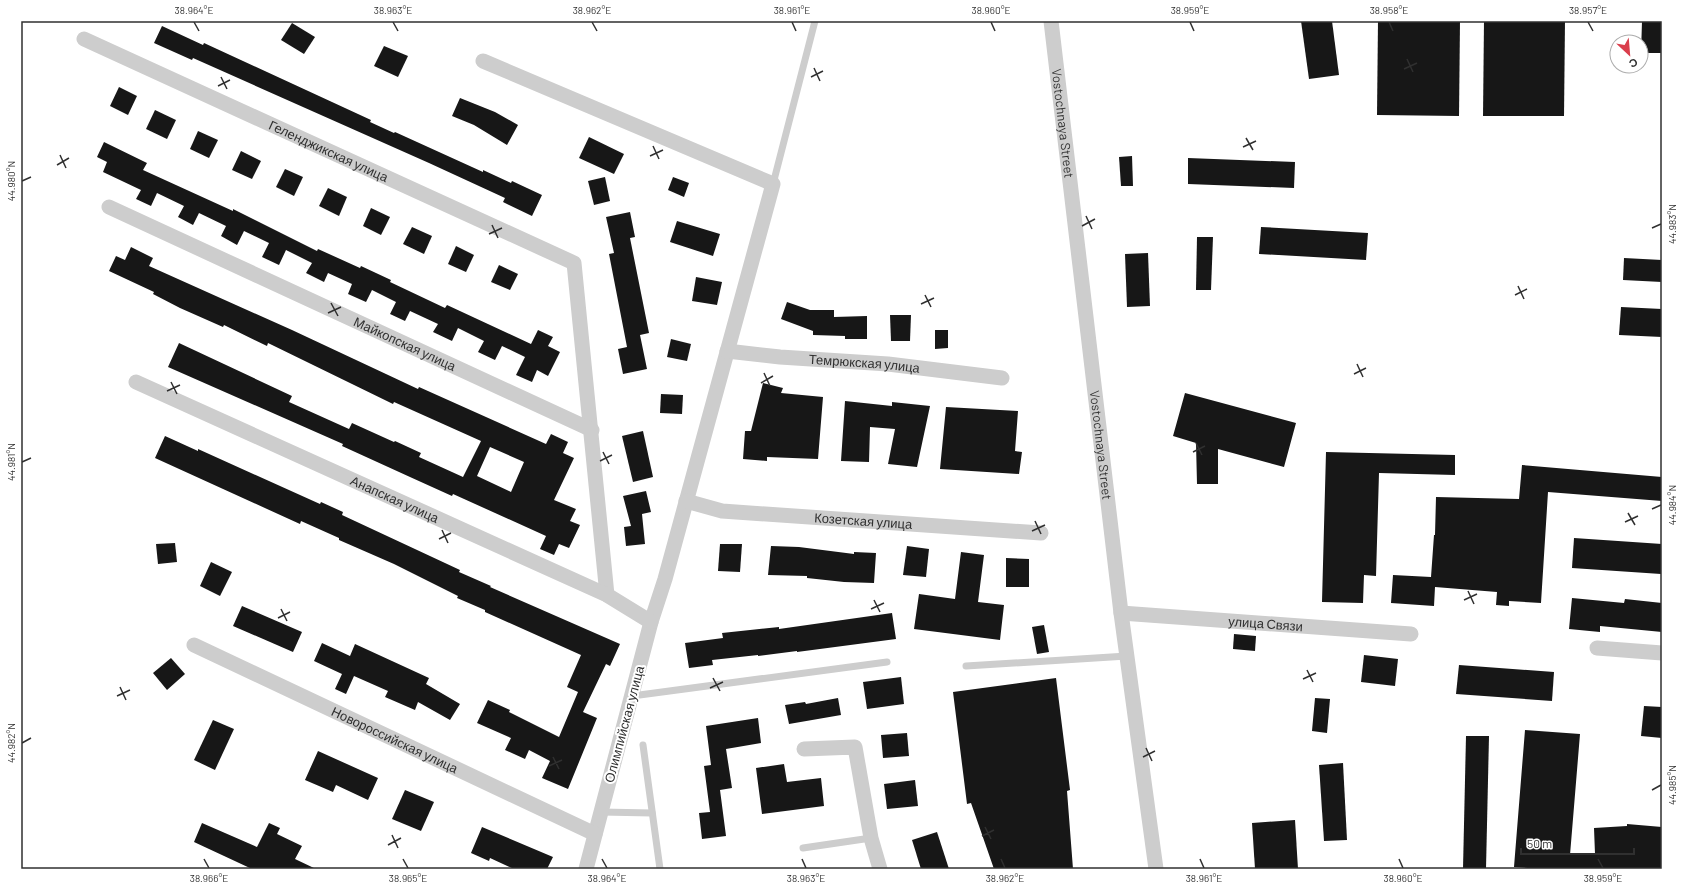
<svg xmlns="http://www.w3.org/2000/svg" width="1683" height="890" font-family="Barlow,sans-serif">
	<style>
		.building { fill: #171717; fill-rule: evenodd }
		.lines { fill: none; stroke-linecap: round; stroke-linejoin: round }
		.lane { stroke: #cdcdcd; stroke-width: 7 }
		.street { stroke: #cdcdcd; stroke-width: 15 }
		.ticks { fill: none; stroke: #303030; stroke-width: 1.5 }
		.labels { text-anchor: middle; dominant-baseline: central; stroke-width: 4; stroke-linejoin: round; paint-order: stroke }
		.street-label { font-size: 13px; fill: #303030; stroke: #fff }
		.neatline { fill: none; stroke: #303030; stroke-width: 1.5 }
		.ticks-label { font-size: 10px; text-anchor: middle; fill: #303030 }
	</style>
	<rect width="100%" height="100%" fill="#fff"/>
	<g class="building">
		<path d="M1301,21H1332L1339,75L1309,79Z"/>
		<path d="M1378,21H1460L1459,116L1377,115Z"/>
		<path d="M1484,21H1565L1564,116H1483Z"/>
		<path d="M1642,21H1662V53H1641Z"/>
		<path d="M292,23L315,37L304,54L281,40Z"/>
		<path d="M162,26L203,45L204,43L371,120L370,122L394,133L395,132L483,172V170L511,183L512,181L542,195L532,216L503,202L505,198L429,163L193,58L192,60L154,43Z"/>
		<path d="M384,46L408,56L398,77L374,66Z"/>
		<path d="M119,87L137,96L128,115L110,106Z"/>
		<path d="M460,98L495,112L518,125L507,145L474,125L452,116Z"/>
		<path d="M155,110L176,120L167,139L146,129Z"/>
		<path d="M198,131L218,140L209,158L190,149Z"/>
		<path d="M589,137L624,154L614,174L579,158Z"/>
		<path d="M104,142L147,163L143,170L233,211V209L317,251L318,249L360,268L361,266L391,280L390,282L445,308L447,305L531,344L538,330L553,337L548,346L560,352L548,376L537,370L532,382L516,375L525,357L502,346L495,360L478,352L484,341L458,328L452,341L433,332L438,324L410,311L405,321L390,314L396,302L372,290L366,302L348,294L352,284L328,273L324,282L306,273L312,263L286,250L279,265L262,257L269,243L244,231L237,245L221,236L226,226L199,213L193,225L178,217L184,206L157,193L151,206L136,199L141,190L103,172L107,162L97,157Z"/>
		<path d="M241,151L261,161L252,179L232,170Z"/>
		<path d="M1132,156L1133,186H1121L1119,157Z"/>
		<path d="M1188,158L1295,162L1294,188L1188,184Z"/>
		<path d="M285,169L303,177L294,196L276,187Z"/>
		<path d="M605,177L610,201L594,205L588,181Z"/>
		<path d="M673,177L689,183L684,197L668,190Z"/>
		<path d="M328,188L347,197L339,216L319,206Z"/>
		<path d="M371,208L390,217L381,235L363,226Z"/>
		<path d="M630,212L635,237L630,238L649,333L640,335L647,369L623,374L618,349L627,347L609,254L614,253L606,217Z"/>
		<path d="M677,221L720,234L713,256L670,242Z"/>
		<path d="M412,227L432,236L424,254L403,244Z"/>
		<path d="M1261,227L1368,233L1366,260L1259,254Z"/>
		<path d="M1197,237H1213L1211,290H1196Z"/>
		<path d="M456,246L474,255L466,272L448,264Z"/>
		<path d="M131,247L153,258L149,266L292,330L418,389L419,387L546,444L551,434L568,442L563,453L574,458L554,500L576,509L570,521L580,525L569,548L559,544L554,555L540,549L546,536L453,494L452,496L410,477L342,446L343,444L168,367L179,343L292,396L289,402L349,429L352,423L394,442L395,441L421,453L419,457L463,477L481,441L394,402L393,404L268,343L267,346L224,325L223,327L180,308L153,294L154,292L109,271L116,256L125,260ZM490,447L524,462L511,492L477,476Z"/>
		<path d="M1148,253L1150,306L1127,307L1125,254Z"/>
		<path d="M1624,258L1662,260V282L1623,280Z"/>
		<path d="M499,265L518,274L510,290L491,282Z"/>
		<path d="M696,277L722,282L717,305L692,301Z"/>
		<path d="M787,302L810,310H834V317L867,316V339H845V336L813,335V331L781,319Z"/>
		<path d="M1621,307L1662,309V337L1619,335Z"/>
		<path d="M890,315H911L910,341H891Z"/>
		<path d="M935,330H948V348L935,349Z"/>
		<path d="M671,339L691,344L687,361L667,357Z"/>
		<path d="M763,383L783,388L781,393L823,397L818,459L767,457V461L743,459L745,431H751Z"/>
		<path d="M1185,393L1296,423L1284,467L1218,449V484H1197L1196,443L1173,436Z"/>
		<path d="M661,394L683,395L682,414L660,413Z"/>
		<path d="M845,401L892,406V402L930,406L917,467L888,464L895,429L870,427L869,462L841,461Z"/>
		<path d="M946,407L1018,411L1015,451L1022,452L1019,474L940,469Z"/>
		<path d="M643,431L653,477L633,482L622,436Z"/>
		<path d="M165,436L198,451V449L320,504L321,502L343,512L342,515L460,570L459,572L491,586L490,587L620,644L610,666L606,664L583,712L597,718L568,789L542,778L550,761L529,750L525,759L505,750L511,738L477,723L488,700L510,710L509,712L559,737L578,692L567,687L581,655L485,612V610L457,598L458,596L394,564L339,540V538L301,521L300,524L155,458Z"/>
		<path d="M1326,452L1455,455V475L1379,473L1376,576L1364,575L1363,603L1322,602Z"/>
		<path d="M1522,465L1662,477V501L1548,492L1541,603L1509,601V606L1496,605L1497,592L1435,587L1434,606L1391,603L1393,575L1431,577L1434,535H1435L1436,497L1519,499Z"/>
		<path d="M646,491L651,512L642,514L645,544L626,546L624,527L631,526L623,496Z"/>
		<path d="M1574,538L1662,544L1661,574L1572,568Z"/>
		<path d="M175,543L177,562L158,564L156,544Z"/>
		<path d="M720,544H742L740,572L718,571Z"/>
		<path d="M771,546L799,547L854,554V552L876,553L874,583L844,582L807,578V576L768,575Z"/>
		<path d="M907,546L929,549L926,577L903,575Z"/>
		<path d="M961,552L984,555L978,602L1004,605L1000,640L914,629L919,594L955,599Z"/>
		<path d="M1006,558L1029,559V587H1006Z"/>
		<path d="M211,562L232,572L220,596L200,586Z"/>
		<path d="M1572,598L1624,603L1625,599L1662,603V632L1600,626V632L1569,629Z"/>
		<path d="M242,606L302,632L293,652L233,626Z"/>
		<path d="M892,613L896,639L797,652V651L758,656V655L712,660L713,665L689,668L685,643L723,638L722,633L779,627V629Z"/>
		<path d="M1044,625L1049,652L1037,654L1032,627Z"/>
		<path d="M1234,634L1256,636L1255,651L1233,649Z"/>
		<path d="M322,643L350,656L355,644L429,678L426,684L460,704L450,720L418,702L415,710L385,697L388,691L354,676L346,694L335,689L342,674L314,661Z"/>
		<path d="M1364,655L1398,659L1395,686L1361,682Z"/>
		<path d="M171,658L185,674L167,690L153,673Z"/>
		<path d="M1459,665L1554,672L1552,701L1456,694Z"/>
		<path d="M901,677L904,704L867,709L863,682Z"/>
		<path d="M1056,678L1070,790L1067,791L1073,869H994L971,803L967,804L953,692Z"/>
		<path d="M838,698L841,715L789,724L785,705L805,702L806,704Z"/>
		<path d="M1315,698L1330,699L1327,733L1312,731Z"/>
		<path d="M1644,706L1662,707V738L1641,736Z"/>
		<path d="M758,718L761,743L726,749L732,788L720,790L726,836L702,839L699,813L710,812L704,766L711,765L706,726Z"/>
		<path d="M213,720L234,729L215,770L194,760Z"/>
		<path d="M1525,730L1580,734L1570,855L1595,854L1594,828L1627,826V824L1662,827V869H1543L1514,867Z"/>
		<path d="M907,733L909,756L883,758L881,735Z"/>
		<path d="M1466,736H1489L1486,869H1463Z"/>
		<path d="M318,751L378,778L368,800L336,785L333,792L305,780Z"/>
		<path d="M1343,763L1347,840L1324,841L1319,765Z"/>
		<path d="M784,764L787,782L821,778L824,806L762,814L756,768Z"/>
		<path d="M915,780L918,806L887,809L884,784Z"/>
		<path d="M405,790L434,802L421,831L392,819Z"/>
		<path d="M1295,820L1298,869H1255L1252,823Z"/>
		<path d="M202,823L257,847L269,823L280,828L277,834L302,846L295,859L316,869H252L194,842Z"/>
		<path d="M482,827L553,857L547,869H514L490,858L489,861L471,853Z"/>
		<path d="M937,832L949,869H921L912,840Z"/>
	</g>
	<g class="lines">
		<g class="lane">
			<path d="M773,184L815,21"/>
			<path d="M966,666L1127,656"/>
			<path d="M632,696L887,662"/>
			<path d="M643,745L660,869"/>
			<path d="M601,812L652,813"/>
			<path d="M803,848L871,838"/>
		</g>
		<g class="street">
			<path id="s1" d="M1051,21L1121,613L1156,869"/>
			<path id="s2" d="M84,39L574,263L607,595"/>
			<path d="M483,61L773,184L665,579L651,622L586,869"/>
			<path id="s3" d="M109,207L592,430"/>
			<path id="s4" d="M727,351L780,357L888,364L1002,378"/>
			<path id="s5" d="M136,382L607,595L651,622"/>
			<path id="s6" d="M686,501L722,511L1041,533"/>
			<path id="s7" d="M1121,613L1411,634"/>
			<path id="s8" d="M194,645L595,834"/>
			<path d="M1597,648L1662,653"/>
			<path d="M804,749L855,747L871,838L880,869"/>
		</g>
	</g>
	<path class="ticks" d="M194,22L199,31M393,22L398,31M592,22L597,31M792,22L796,31M991,22L995,31M1190,22L1194,31M1389,22L1393,31M1588,22L1593,31M1407,59L1413,72M814,68L820,81M1404,69L1417,63M221,77L227,89M811,77L823,71M218,86L230,80M1246,138L1253,150M653,146L659,159M1243,147L1256,141M60,155L66,168M650,156L663,150M57,165L69,158M22,181L31,177M1086,216L1092,229M492,225L498,238M1082,226L1095,219M1652,228L1661,224M489,234L502,228M1518,286L1524,299M925,295L931,307M1515,295L1527,289M331,303L338,316M921,304L934,298M328,313L341,307M1357,364L1363,377M764,373L770,386M1354,374L1366,368M171,382L177,394M761,383L773,376M167,391L180,385M1196,443L1202,455M603,452L609,464M1193,452L1205,446M600,461L612,455M22,462L31,458M1652,509L1661,505M1628,513L1635,525M1035,521L1041,534M1625,522L1638,516M442,530L448,543M1032,531L1045,525M439,539L451,533M1468,591L1474,604M874,600L880,612M1464,600L1477,594M281,609L287,621M871,609L884,603M278,618L290,612M1307,670L1313,682M713,678L720,691M1303,679L1316,673M120,687L126,700M710,688L723,682M117,696L130,690M22,743L31,738M1146,748L1152,761M553,757L559,769M1143,757L1155,751M549,766L562,760M1652,790L1661,785M985,827L991,839M392,835L398,848M982,836L994,830M388,845L401,838M204,859L209,868M403,859L408,868M602,859L607,868M802,859L806,868M1001,859L1005,868M1200,859L1204,868M1399,859L1403,868M1598,859L1603,868"/>
	<g class="labels">
		<g class="street-label">
			<text stroke="none"><textPath href="#s1" startOffset="103">Vostochnaya Street</textPath></text>
			<text stroke="none"><textPath href="#s2" startOffset="269">Геленджикская улица</textPath></text>
			<text stroke="none"><textPath href="#s3" startOffset="326">Майкопская улица</textPath></text>
			<text stroke="none"><textPath href="#s4" startOffset="138">Темрюкская улица</textPath></text>
			<text stroke="none"><textPath href="#s1" startOffset="427">Vostochnaya Street</textPath></text>
			<text stroke="none"><textPath href="#s5" startOffset="284">Анапская улица</textPath></text>
			<text stroke="none"><textPath href="#s6" startOffset="179">Козетская улица</textPath></text>
			<text stroke="none"><textPath href="#s7" startOffset="145">улица Связи</textPath></text>
			<text transform="translate(624 724) rotate(-75)">Олимпийская улица</text>
			<text stroke="none"><textPath href="#s8" startOffset="222">Новороссийская улица</textPath></text>
		</g>
	</g>
	<rect width="1683" height="890" fill="none" stroke="#ffffff" stroke-width="44"/>
	<g transform="translate(1629 54) rotate(154)"><circle r="19" fill="#ffffff" stroke="#acacac"/>
	<path d="M0-3L7 15L0 10L-7 15Z" fill="#da3e4c"/>
	<text y="-6" font-size="11" font-weight="bold" text-anchor="middle" fill="#303030">С</text>
	</g>
	<path d="M1521 848v6h113v-6" fill="none" stroke="#303030" stroke-width="2"/>
	<text x="1527" y="848" font-size="12" fill="#303030" stroke="#ffffff" stroke-width="3" paint-order="stroke">50 m</text>
	<rect x="22" y="22" width="1639" height="846" class="neatline"/>
	<g class="ticks-label">
		<text x="194" y="14">38.964°E</text>
		<text x="393" y="14">38.963°E</text>
		<text x="592" y="14">38.962°E</text>
		<text x="792" y="14">38.961°E</text>
		<text x="991" y="14">38.960°E</text>
		<text x="1190" y="14">38.959°E</text>
		<text x="1389" y="14">38.958°E</text>
		<text x="1588" y="14">38.957°E</text>
		<text transform="translate(11 181) rotate(-90)" y="4">44.980°N</text>
		<text transform="translate(1672 224) rotate(-90)" y="4">44.983°N</text>
		<text transform="translate(11 462) rotate(-90)" y="4">44.981°N</text>
		<text transform="translate(1672 505) rotate(-90)" y="4">44.984°N</text>
		<text transform="translate(11 743) rotate(-90)" y="4">44.982°N</text>
		<text transform="translate(1672 785) rotate(-90)" y="4">44.985°N</text>
		<text x="209" y="882">38.966°E</text>
		<text x="408" y="882">38.965°E</text>
		<text x="607" y="882">38.964°E</text>
		<text x="806" y="882">38.963°E</text>
		<text x="1005" y="882">38.962°E</text>
		<text x="1204" y="882">38.961°E</text>
		<text x="1403" y="882">38.960°E</text>
		<text x="1603" y="882">38.959°E</text>
	</g>
</svg>
